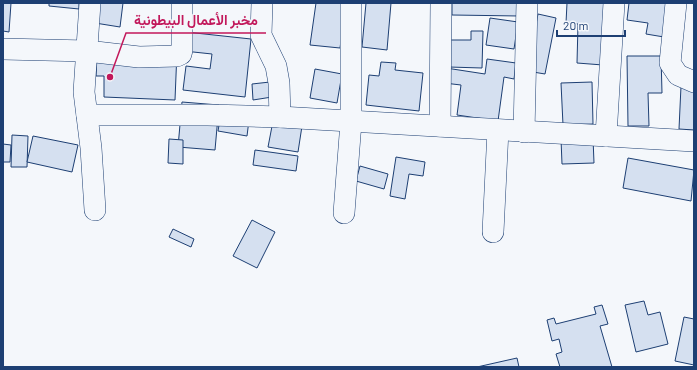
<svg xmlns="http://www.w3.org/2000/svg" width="697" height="370" font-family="Barlow,Vazirmatn,sans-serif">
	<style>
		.building { fill: #d5e0f0; stroke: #1d3f73 }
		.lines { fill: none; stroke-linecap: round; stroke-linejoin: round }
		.minor-casing { stroke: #1d3f73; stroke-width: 22 }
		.minor { stroke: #f4f7fb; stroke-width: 21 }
		.leader { fill: none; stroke: #c2185b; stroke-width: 1.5 }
		.callout-dot { fill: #c2185b; stroke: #f4f7fb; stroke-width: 1.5 }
		.callout-label { font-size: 14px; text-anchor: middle; font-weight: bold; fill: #c2185b; stroke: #f4f7fb; stroke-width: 3; stroke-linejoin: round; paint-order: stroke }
	</style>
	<rect width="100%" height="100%" fill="#f4f7fb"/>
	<g class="building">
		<path d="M3,3H11L9,32L3,31Z"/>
		<path d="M49,3H79V9L49,6Z"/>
		<path d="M98,3H123L120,27L95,23Z"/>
		<path d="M316,3H346L340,48L310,45Z"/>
		<path d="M366,3H391L387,50L362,47Z"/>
		<path d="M452,3H519V16L452,15Z"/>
		<path d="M567,3H605L603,65L577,63L578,24L566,23Z"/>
		<path d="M629,3H669L664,37L646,34L648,23L627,20Z"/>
		<path d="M538,14L556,18L545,74L527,71Z"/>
		<path d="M490,18L518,22L514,49L486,45Z"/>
		<path d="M471,31H483L482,68L449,67L450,40H471Z"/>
		<path d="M186,32L251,39L245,97L183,90L186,66L210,69L212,54L184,51Z"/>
		<path d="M177,51L175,100L104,97V76H96L97,56Z"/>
		<path d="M627,56H661L662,93H648L649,126H628Z"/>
		<path d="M487,59L516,63L514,79L504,77L498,121L457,115L461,85L444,83L446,68L485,74Z"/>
		<path d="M381,62L396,63L395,70L423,73L419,111L366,105L369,75L379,76Z"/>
		<path d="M315,69L342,74L337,103L310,98Z"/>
		<path d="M270,82L272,97L253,100L252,84Z"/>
		<path d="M592,82L593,124L563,125L561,83Z"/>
		<path d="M681,86L694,87V130L679,129Z"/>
		<path d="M182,102L219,105L215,150L178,147Z"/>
		<path d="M222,108L250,112L247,136L218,131Z"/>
		<path d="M273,121L302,126L298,152L268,147Z"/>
		<path d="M12,135L28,136L27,167H11Z"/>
		<path d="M33,136L78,145L72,172L27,162Z"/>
		<path d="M593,138L594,163L562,164L561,139Z"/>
		<path d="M169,139L183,140V164L168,163Z"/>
		<path d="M3,144L11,145L10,162H3Z"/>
		<path d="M255,150L298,156L296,171L253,165Z"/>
		<path d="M396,157L425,162L423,176L409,174L405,199L390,196Z"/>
		<path d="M628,158L694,170L691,201L623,188Z"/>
		<path d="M360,166L388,174L384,189L356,181Z"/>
		<path d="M252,220L275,232L257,268L233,256Z"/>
		<path d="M173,229L194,239L191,247L169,237Z"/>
		<path d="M644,301L648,315L660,312L668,344L636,352L625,305Z"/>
		<path d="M602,305L608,324L600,326L612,367H560L556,354L562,352L559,339L552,341L547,320L554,318L556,324L596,314L594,307Z"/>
		<path d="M684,317L694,319V365L675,361Z"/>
		<path d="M517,358L519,367H477Z"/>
	</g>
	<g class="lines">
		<g class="minor-casing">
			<g id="minor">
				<path d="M90,3L84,92L91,148L95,210"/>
				<path d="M262,3L261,35L276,66L279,83L280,117"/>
				<path d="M676,3L670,63L678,75L694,82"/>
				<path d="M3,49L87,51L139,57L177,56L181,54L182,50V3"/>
				<path d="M87,115H208L280,117L694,141"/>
				<path d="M440,126L441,3"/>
				<path d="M524,132L527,3"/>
				<path d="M606,136L614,3"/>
				<path d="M344,213L351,122V3"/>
				<path d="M493,232L498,130"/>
			</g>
		</g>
		<use href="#minor" class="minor"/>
	</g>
	<path class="leader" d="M110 77L126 33H266"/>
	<circle class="callout-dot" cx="110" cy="77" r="4"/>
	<g class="callout-label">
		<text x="196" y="25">مخبر الأعمال البيطونية</text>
	</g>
	<rect width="697" height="370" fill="none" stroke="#1d3f73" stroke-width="8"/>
	<path d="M557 30v6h68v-6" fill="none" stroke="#1d3f73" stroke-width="2"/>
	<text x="563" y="30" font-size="12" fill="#1d3f73" stroke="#f4f7fb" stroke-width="3" paint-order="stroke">20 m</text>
</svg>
